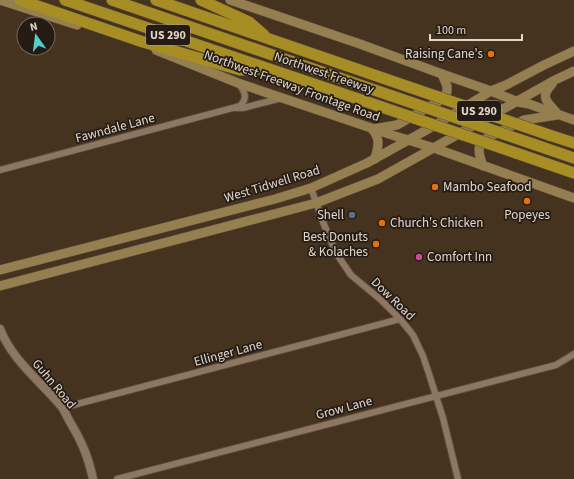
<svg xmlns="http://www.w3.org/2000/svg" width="574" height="479" font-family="'Source Sans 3',sans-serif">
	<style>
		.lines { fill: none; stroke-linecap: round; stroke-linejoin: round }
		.minor-casing { stroke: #5e4e3e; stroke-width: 8 }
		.tertiary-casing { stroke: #5e4e3e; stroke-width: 10 }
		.secondary-casing { stroke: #5e4e3e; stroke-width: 10 }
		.motorway-casing { stroke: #5e4e3e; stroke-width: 12 }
		.minor { stroke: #8d7762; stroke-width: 6 }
		.tertiary { stroke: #8d7762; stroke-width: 8 }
		.secondary { stroke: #957e4f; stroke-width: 9 }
		.motorway { stroke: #a78e24; stroke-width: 11 }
		.motorway-bridge-casing { stroke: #5e4e3e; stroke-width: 12; stroke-linecap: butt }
		.motorway-bridge { stroke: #a78e24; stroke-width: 11 }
		.food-dot { fill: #e8710a; stroke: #241c14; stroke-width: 1.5 }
		.service-dot { fill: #5c6f8a; stroke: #241c14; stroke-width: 1.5 }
		.hotel-dot { fill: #d1479c; stroke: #241c14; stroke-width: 1.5 }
		.labels { text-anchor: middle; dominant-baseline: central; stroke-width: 3.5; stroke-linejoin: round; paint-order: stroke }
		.shield { fill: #241c14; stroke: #a99e94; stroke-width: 1 }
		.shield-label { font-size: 12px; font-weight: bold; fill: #e2d6cb }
		.poi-label { font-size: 13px; fill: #e2d6cb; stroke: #241c14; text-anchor: end }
		.street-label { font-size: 13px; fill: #e2d6cb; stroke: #241c14 }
	</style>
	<rect width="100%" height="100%" fill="#45321f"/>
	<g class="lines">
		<g class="minor-casing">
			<g id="minor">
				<path d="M236,108H243L282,98"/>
				<path d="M0,170L240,106C248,98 245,92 239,84"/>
				<path d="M311,188L323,222L336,253L351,275L381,300L400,319L413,335L423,356L429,374L443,418L458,479"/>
				<path d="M62,408L400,319"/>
				<path d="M117,479L556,365L574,354"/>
			</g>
		</g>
		<g class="tertiary-casing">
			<path id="tertiary" d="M0,329C12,360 40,381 61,406C65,411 67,417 70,422C82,442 88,456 93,479"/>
		</g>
		<g class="secondary-casing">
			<g id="secondary">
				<path d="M0,0L77,25"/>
				<path d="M230,0L360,44L442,74L491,91L518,102L529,104L574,120"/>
				<path d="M156,50L238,83L395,136L434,148L574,198"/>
				<path d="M552,84C540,97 546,101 556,112"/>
				<path d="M372,129C381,139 378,147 375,159"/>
				<path d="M373,129L397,125L441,100L447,92V86L442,74"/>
				<path d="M483,166C480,157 476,148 483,140L524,120L557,115"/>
				<path d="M0,270L275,199L311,188L367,163L430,128L491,91L506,85L544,65L574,51"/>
				<path d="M0,286L316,203L378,179L555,80L574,71"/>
			</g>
		</g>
		<g class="motorway-casing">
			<g id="motorway">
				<path d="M20,0L143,42L240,70L262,69"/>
				<path d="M65,0L376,105"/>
				<path d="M112,0L392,96"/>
				<path d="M156,0L409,87"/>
				<path d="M201,0L249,22L264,35"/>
				<path d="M549,135L574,143"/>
				<path d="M533,144L574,158"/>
				<path d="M516,153L574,173"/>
			</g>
		</g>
		<use href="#minor" class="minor"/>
		<use href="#tertiary" class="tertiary"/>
		<use href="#secondary" class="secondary"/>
		<use href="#motorway" class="motorway"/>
		<g class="motorway-bridge-casing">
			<g id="motorway-bridge">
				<path d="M409,87L549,135"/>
				<path d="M392,96L533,144"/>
				<path d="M376,105L516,153"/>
			</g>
		</g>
		<use href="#motorway-bridge" class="motorway-bridge"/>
	</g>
	<g class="food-dot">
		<circle cx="491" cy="54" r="4"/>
		<circle cx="435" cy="187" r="4"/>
		<circle cx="527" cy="201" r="4"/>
		<circle cx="382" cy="223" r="4"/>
		<circle cx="376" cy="244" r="4"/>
	</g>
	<circle class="service-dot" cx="352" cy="215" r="4"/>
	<circle class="hotel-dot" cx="419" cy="257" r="4"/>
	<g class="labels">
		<g class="shield">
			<rect x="146" y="25" width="44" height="20" rx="3"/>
			<rect x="457" y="101" width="44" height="20" rx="3"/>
		</g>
		<g class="shield-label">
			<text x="168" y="35">US 290</text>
			<text x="479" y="111">US 290</text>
		</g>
		<g class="poi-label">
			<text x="483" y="54">Raising Cane's</text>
			<text x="443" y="187" text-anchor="start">Mambo Seafood</text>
			<text x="344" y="215">Shell</text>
			<text x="527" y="215" text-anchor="middle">Popeyes</text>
			<text x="390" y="223" text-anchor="start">Church's Chicken</text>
			<text x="368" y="237">Best Donuts<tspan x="368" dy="15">&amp; Kolaches</tspan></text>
			<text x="427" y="257" text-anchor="start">Comfort Inn</text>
		</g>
		<g class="street-label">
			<text transform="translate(324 73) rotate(19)">Northwest Freeway</text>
			<text transform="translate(292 86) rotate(20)">Northwest Freeway Frontage Road</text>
			<text transform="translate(115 128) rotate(-15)">Fawndale Lane</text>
			<text transform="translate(272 184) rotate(-17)">West Tidwell Road</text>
			<text transform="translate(393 299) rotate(44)">Dow Road</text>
			<text transform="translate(228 353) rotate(-15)">Ellinger Lane</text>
			<text transform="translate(54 384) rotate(50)">Guhn Road</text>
			<text transform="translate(344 408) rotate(-15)">Grow Lane</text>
		</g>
	</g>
	<g transform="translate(36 36) rotate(346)"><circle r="19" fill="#241c14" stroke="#70665d"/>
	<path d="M0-3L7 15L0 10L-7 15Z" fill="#56cec3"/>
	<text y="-6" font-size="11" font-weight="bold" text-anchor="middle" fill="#e2d6cb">N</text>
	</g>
	<path d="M430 34v6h92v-6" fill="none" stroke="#e2d6cb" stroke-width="2"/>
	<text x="436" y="34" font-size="12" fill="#e2d6cb" stroke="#241c14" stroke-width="3" paint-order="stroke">100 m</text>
</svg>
